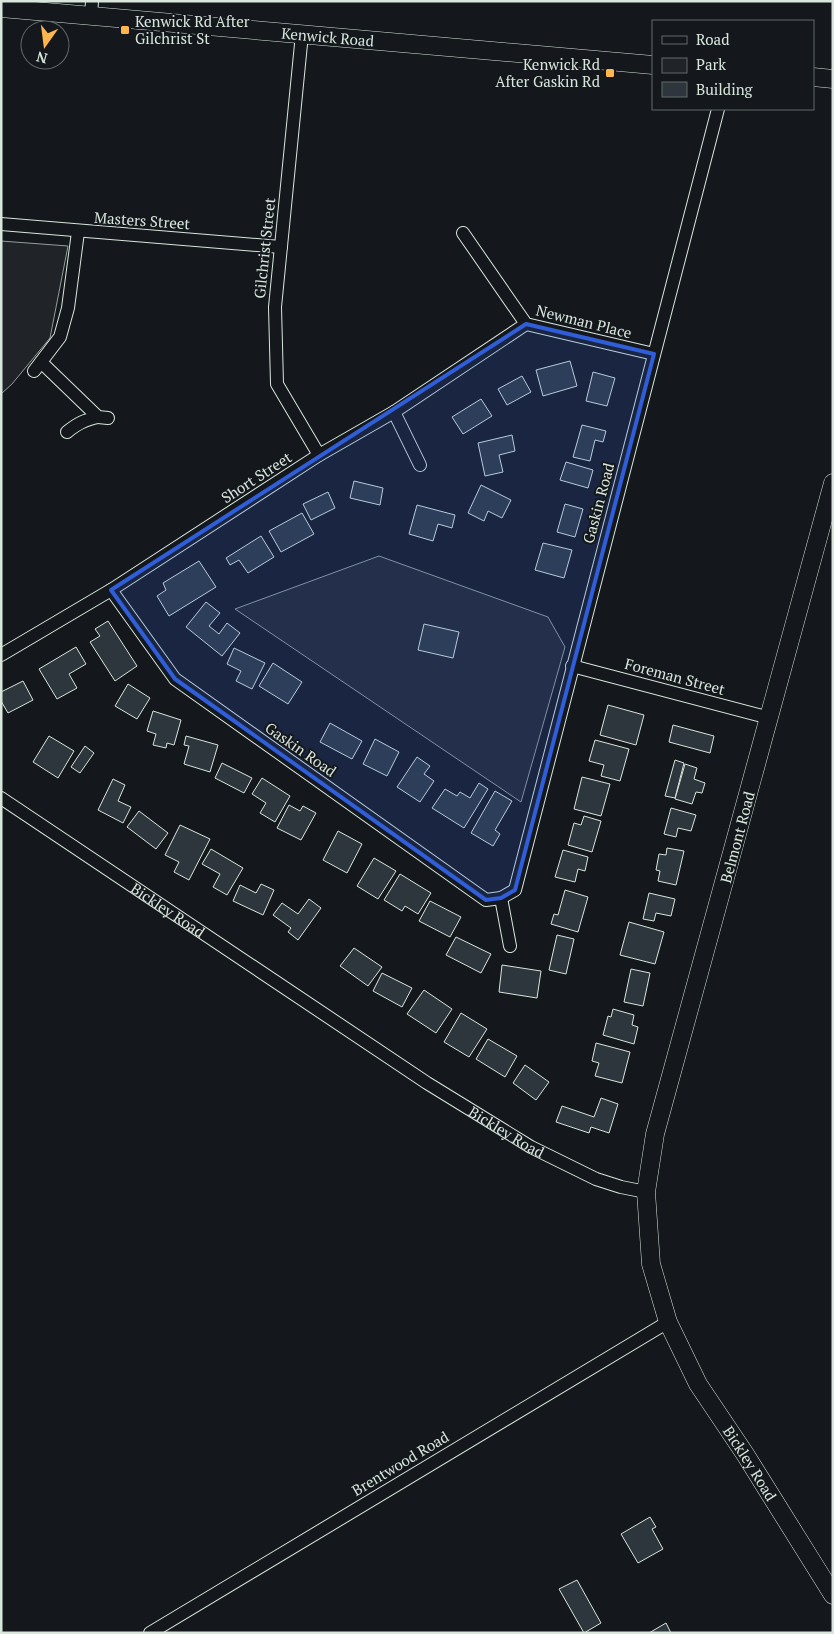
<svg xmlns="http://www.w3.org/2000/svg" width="834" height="1634" font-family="'PT Serif',serif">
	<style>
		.green { fill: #202428; stroke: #939e99 }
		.building { fill: #2c363c; stroke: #d8e6dc }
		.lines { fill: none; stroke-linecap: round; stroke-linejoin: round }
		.street-casing { stroke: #d8e6dc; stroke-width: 14 }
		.secondary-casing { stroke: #d8e6dc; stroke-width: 19 }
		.street { stroke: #14181c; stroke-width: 12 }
		.secondary { stroke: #14181c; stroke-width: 18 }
		.marked { fill: #305dd8; fill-opacity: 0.2; stroke: #305dd8; stroke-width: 4; stroke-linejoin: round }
		.poi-dot { fill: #ffb74d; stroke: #14181c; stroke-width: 2 }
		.labels { text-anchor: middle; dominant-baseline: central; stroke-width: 4; stroke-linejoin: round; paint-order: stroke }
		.poi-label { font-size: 15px; fill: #d8e6dc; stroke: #14181c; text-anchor: start }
		.street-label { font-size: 15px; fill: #d8e6dc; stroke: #14181c }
	</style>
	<rect width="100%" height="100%" fill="#14181c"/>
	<g class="green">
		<path d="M1,241L68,246L50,338L12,384L1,394Z"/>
		<path d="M379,556L548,617L565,647L521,802L235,609Z"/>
	</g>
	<g class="building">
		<path d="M570,361L577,386L543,396L536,370Z"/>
		<path d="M593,372L615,378L607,406L586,401Z"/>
		<path d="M522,376L531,392L507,405L498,389Z"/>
		<path d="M481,399L492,416L463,434L452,417Z"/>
		<path d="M582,425L606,431L603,442L595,440L590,461L573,457Z"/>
		<path d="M512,435L515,451L499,455L503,472L485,476L478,443Z"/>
		<path d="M566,462L593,470L588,488L560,480Z"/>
		<path d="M354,481L383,488L380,505L350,498Z"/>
		<path d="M481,485L511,500L502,518L488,511L484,521L468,513Z"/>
		<path d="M328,492L335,508L311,520L303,504Z"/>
		<path d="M565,504L583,509L575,537L557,532Z"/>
		<path d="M417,505L455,515L452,528L438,524L433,541L409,534Z"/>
		<path d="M302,513L314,534L281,552L269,531Z"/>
		<path d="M261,536L274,557L248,573L239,560L230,565L226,558Z"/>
		<path d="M543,543L572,550L564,578L535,570Z"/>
		<path d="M199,561L216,587L169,616L157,596L166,590L163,583Z"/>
		<path d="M206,602L220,613L209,626L219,634L227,623L240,633L222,656L186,627Z"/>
		<path d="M108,621L137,666L115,681L90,642L100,636L95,629Z"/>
		<path d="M424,624L459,632L453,658L418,650Z"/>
		<path d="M76,647L86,664L69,674L77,688L57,699L39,669Z"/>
		<path d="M234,648L265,663L252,689L236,681L241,671L227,664Z"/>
		<path d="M273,663L302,682L288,704L259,686Z"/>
		<path d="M23,681L33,700L8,713L1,701V692Z"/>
		<path d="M128,684L150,698L137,719L115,706Z"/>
		<path d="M608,705L644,715L636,745L600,735Z"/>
		<path d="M153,711L181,720L174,745L167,743L166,748L153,745L156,734L147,731Z"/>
		<path d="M330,723L362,741L352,759L320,742Z"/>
		<path d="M673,725L714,736L710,753L669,742Z"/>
		<path d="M49,736L74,751L58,778L33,762Z"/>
		<path d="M186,736L218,745L210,772L184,764L189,746L184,745Z"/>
		<path d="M375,739L399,752L387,776L363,764Z"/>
		<path d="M595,740L629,749L620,781L601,776L604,765L589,761Z"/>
		<path d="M85,746L94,753L80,773L71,767Z"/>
		<path d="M417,757L430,766L424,774L434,781L420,802L397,787Z"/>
		<path d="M675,760L684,763L675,798L665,796Z"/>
		<path d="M222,763L252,778L244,793L215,778Z"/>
		<path d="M685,764L697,768L694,779L705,783L702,793L696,792L692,804L675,799Z"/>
		<path d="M582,777L610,784L601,816L574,809Z"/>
		<path d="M262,778L290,796L275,822L260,813L266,803L252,794Z"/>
		<path d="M113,779L125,785L118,801L131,807L123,823L98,810Z"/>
		<path d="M479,783L488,789L464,828L432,808L445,789L457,796L460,792L470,798Z"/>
		<path d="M495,791L512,801L495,830L500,834L493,846L471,833Z"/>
		<path d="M289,805L300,811L303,806L316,813L301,840L277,828Z"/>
		<path d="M671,808L696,815L691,831L678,828L676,837L664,834Z"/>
		<path d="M139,811L168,833L156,849L127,827Z"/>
		<path d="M584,816L601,821L592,852L568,845L574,823L581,825Z"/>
		<path d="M180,825L210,839L189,880L174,872L179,862L165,855Z"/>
		<path d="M338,831L362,844L347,873L323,860Z"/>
		<path d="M667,848L684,851L676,885L658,881L660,871L656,870L659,854L666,855Z"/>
		<path d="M211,849L243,868L227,895L213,887L220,874L202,864Z"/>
		<path d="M563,850L588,857L585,871L578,869L575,882L555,877Z"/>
		<path d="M374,858L396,871L378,899L357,886Z"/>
		<path d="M400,874L431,893L418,914L405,906L402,911L384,900Z"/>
		<path d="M261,884L274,890L263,915L233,901L240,885L256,893Z"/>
		<path d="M565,890L588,897L578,932L551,924L554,914L558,915Z"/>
		<path d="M649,893L675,899L671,916L656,913L654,921L643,919Z"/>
		<path d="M309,899L321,908L298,940L288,932L291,928L273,915L282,903L298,914Z"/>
		<path d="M430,901L461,917L450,937L419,921Z"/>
		<path d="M629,922L664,932L655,964L620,955Z"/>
		<path d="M557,935L574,939L566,974L549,970Z"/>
		<path d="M456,937L491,954L481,973L446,955Z"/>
		<path d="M354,948L382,967L368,986L340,966Z"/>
		<path d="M502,965L541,971L537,998L499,992Z"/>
		<path d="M631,969L650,973L643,1006L624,1002Z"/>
		<path d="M382,973L412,988L402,1007L373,991Z"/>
		<path d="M424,990L452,1009L436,1033L407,1014Z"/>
		<path d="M613,1009L634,1015L632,1025L638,1027L634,1044L603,1035L608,1016L611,1017Z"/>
		<path d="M461,1013L487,1029L469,1057L444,1042Z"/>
		<path d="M488,1039L517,1056L505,1077L476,1059Z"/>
		<path d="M596,1043L630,1052L622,1083L595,1076L599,1063L592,1061Z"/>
		<path d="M525,1065L549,1082L536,1100L513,1083Z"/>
		<path d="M601,1098L618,1104L609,1133L591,1127L589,1133L556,1122L562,1106L594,1117Z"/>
		<path d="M650,1517L656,1527L652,1529L663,1549L638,1563L621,1534Z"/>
		<path d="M577,1580L601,1623L584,1633L559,1589Z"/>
		<path d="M666,1623L671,1633H649Z"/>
	</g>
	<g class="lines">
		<g class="street-casing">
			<g id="street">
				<path d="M91,16L92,1"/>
				<path d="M302,34L275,307L277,384L319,455"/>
				<path d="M1,224L281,247"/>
				<path d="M463,233L526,324L654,354"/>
				<path d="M41,362L98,417L108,418"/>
				<path d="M34,371L60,337L68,308L78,232"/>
				<path d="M394,412L420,465"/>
				<path d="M67,432C78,423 85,420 98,417"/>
				<path d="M111,590L175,679L486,900L501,898L515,890L718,109"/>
				<path d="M1,655L111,590L319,455L394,412L526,324"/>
				<path d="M572,666L770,718"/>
				<path id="s1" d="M1,798L427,1083L531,1147L596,1179L621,1187L646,1192"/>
				<path d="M501,898L510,946"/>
				<path d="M150,1633L668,1322"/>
			</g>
		</g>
		<g class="secondary-casing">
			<g id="secondary">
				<path id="s2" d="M1,8L653,65"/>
				<path d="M813,77L833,79"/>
				<path id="s3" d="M833,483L655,1134L646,1192L651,1264L668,1322L698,1384L745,1454L833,1595"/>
			</g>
		</g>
		<use href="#street" class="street"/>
		<use href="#secondary" class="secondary"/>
	</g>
	<path class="marked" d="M526,324L654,354L515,890L501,898L486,900L175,679L111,590Z"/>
	<g class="poi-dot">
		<rect x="120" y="25" width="10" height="10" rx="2.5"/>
		<rect x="605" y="68" width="10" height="10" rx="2.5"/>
	</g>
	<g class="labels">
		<g class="poi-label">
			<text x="135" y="21">Kenwick Rd After<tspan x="135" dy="17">Gilchrist St</tspan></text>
			<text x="600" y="64" text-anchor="end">Kenwick Rd<tspan x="600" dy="17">After Gaskin Rd</tspan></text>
		</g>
		<g class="street-label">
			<text stroke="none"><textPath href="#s2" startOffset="328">Kenwick Road</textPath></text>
			<text transform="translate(142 220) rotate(4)">Masters Street</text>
			<text transform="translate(264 248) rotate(-84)">Gilchrist Street</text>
			<text transform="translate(584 321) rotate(14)">Newman Place</text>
			<text transform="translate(256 477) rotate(-33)">Short Street</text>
			<text transform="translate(598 503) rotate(-75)">Gaskin Road</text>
			<text transform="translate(675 676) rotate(15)">Foreman Street</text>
			<text transform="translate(301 749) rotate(35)">Gaskin Road</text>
			<text transform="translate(737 837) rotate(-75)">Belmont Road</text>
			<text stroke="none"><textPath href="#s1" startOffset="201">Bickley Road</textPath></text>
			<text stroke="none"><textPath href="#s1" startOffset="606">Bickley Road</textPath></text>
			<text transform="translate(400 1463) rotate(-31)">Brentwood Road</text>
			<text stroke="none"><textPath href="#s3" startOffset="1030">Bickley Road</textPath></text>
		</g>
	</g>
	<rect width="834" height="1634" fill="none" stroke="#d8e6dc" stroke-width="5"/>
	<rect x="652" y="20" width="162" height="90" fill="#14181c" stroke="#626a69"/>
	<rect x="662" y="36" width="25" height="8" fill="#14181c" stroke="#626a69"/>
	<text x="696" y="45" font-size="15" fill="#d8e6dc">Road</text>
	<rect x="662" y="58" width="25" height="15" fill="#202428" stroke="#626a69"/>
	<text x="696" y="70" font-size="15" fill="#d8e6dc">Park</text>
	<rect x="662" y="82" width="25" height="15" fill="#2c363c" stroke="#626a69"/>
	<text x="696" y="95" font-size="15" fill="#d8e6dc">Building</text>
	<g transform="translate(45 45) rotate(194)"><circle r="24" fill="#14181c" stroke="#626a69"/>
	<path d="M0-4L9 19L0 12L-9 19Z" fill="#ffb74d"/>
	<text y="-8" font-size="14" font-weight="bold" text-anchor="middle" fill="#d8e6dc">N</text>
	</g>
</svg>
